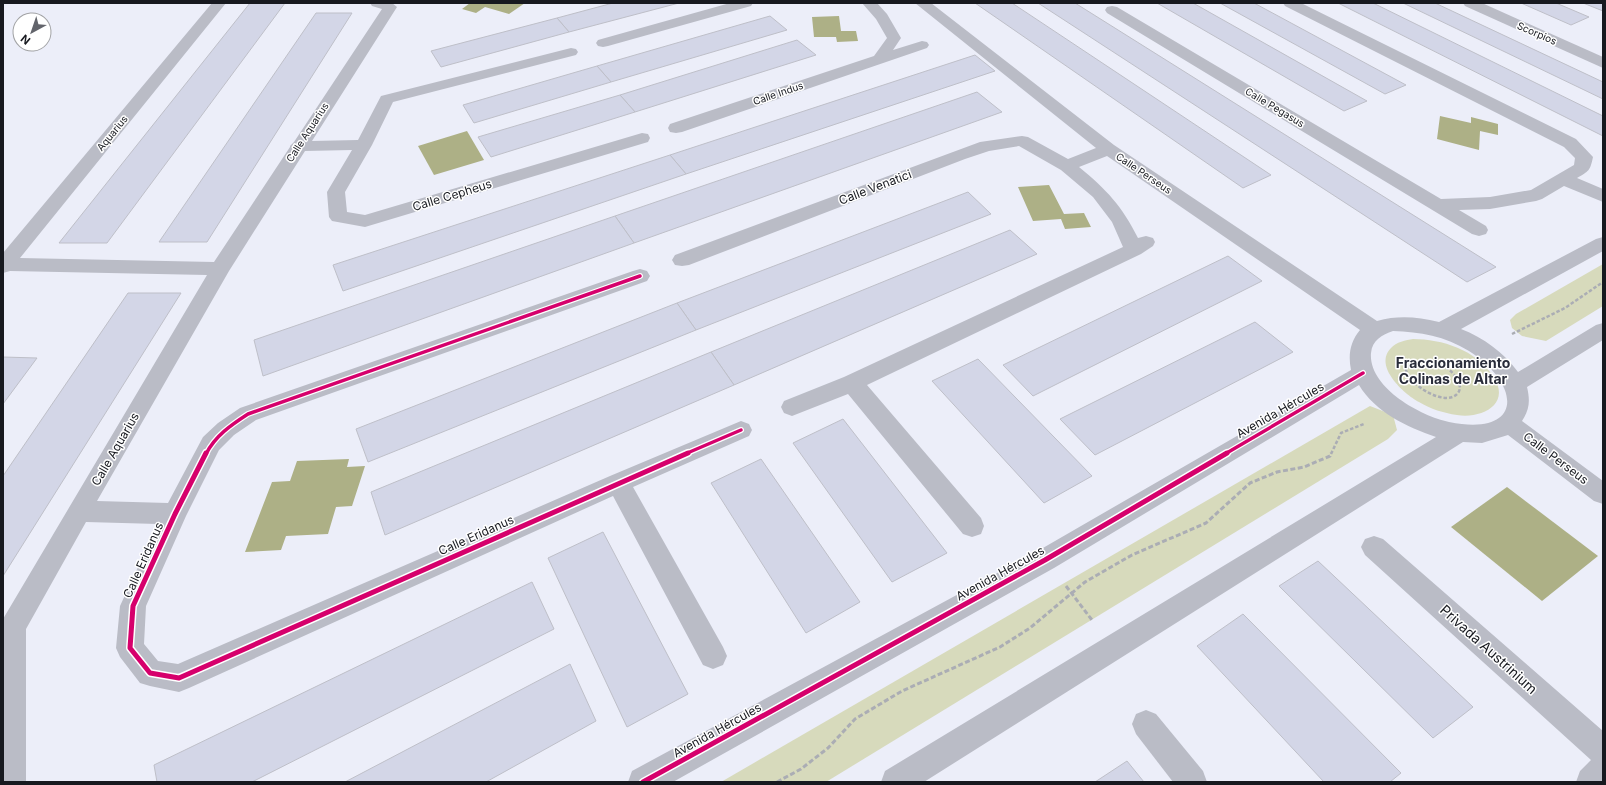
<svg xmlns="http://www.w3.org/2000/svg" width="1606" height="785" font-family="Inter,sans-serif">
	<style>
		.green { fill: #d7dabc }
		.water { fill: #adb086 }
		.building { fill: #d3d6e7; stroke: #bebfc8 }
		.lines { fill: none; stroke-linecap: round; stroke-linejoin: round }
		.path-far1 { stroke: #abadb4; stroke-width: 2.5; stroke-dasharray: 3.5 2; stroke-linecap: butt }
		.path { stroke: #abadb4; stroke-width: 3; stroke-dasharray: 5 2.5; stroke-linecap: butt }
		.minor { fill: #babcc6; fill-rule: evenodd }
		.cycleway-far1-casing { stroke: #fff; stroke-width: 6 }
		.cycleway-casing { stroke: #fff; stroke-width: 8 }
		.cycleway-far1 { stroke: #d6006c; stroke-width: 3.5 }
		.cycleway { stroke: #d6006c; stroke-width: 5 }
		.labels { text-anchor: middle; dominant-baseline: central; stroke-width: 3; stroke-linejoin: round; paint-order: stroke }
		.far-street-label { font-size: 10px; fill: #17191f; stroke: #fff }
		.street-label { font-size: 12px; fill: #17191f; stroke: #fff }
		.quarter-label { font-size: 14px; font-weight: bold; fill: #292c3a; stroke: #fff }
		.near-street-label { font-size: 14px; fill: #17191f; stroke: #fff }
	</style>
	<rect width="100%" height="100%" fill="#eceef9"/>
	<g class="green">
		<path d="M1603,264V306L1546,341L1522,336L1512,328L1510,320L1516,314Z"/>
		<path d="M1413,339C1442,339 1476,350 1493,376C1512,404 1482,419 1457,415C1443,413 1431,409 1419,402C1404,394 1373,366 1391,348C1396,342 1406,340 1413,339Z"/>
		<path d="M1370,406L1393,415L1397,430L1388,439L826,782H721Z"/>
	</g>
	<g class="water">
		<path d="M470,3H525L509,14L485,7L476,13L462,9Z"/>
		<path d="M839,16L841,31H856L858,41L837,42L836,37H814L812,17Z"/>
		<path d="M1440,116L1471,123V117L1498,124V135L1480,131L1479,150L1437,139Z"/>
		<path d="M467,131L484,160L434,175L418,146Z"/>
		<path d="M1049,185L1064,214L1084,213L1091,227L1065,229L1061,219L1033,221L1018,187Z"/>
		<path d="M349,459L347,467L365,466L352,506L336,507L328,534L286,536L281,550L245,552L272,482L290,481L297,461Z"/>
		<path d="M1507,487L1598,556L1542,601L1451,527Z"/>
	</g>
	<g class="building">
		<path d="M250,3H285L107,243H59Z"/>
		<path d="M613,3H679L569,32L557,18Z"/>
		<path d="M975,3H1012L1271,175L1243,188Z"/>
		<path d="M1038,3H1075L1496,267L1467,282Z"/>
		<path d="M1157,3H1193L1367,101L1344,111Z"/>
		<path d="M1220,3H1254L1406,85L1385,94Z"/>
		<path d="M1338,3H1373L1603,116V136Z"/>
		<path d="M1403,3H1435L1603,82V99Z"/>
		<path d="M1521,3H1556L1589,17L1571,25Z"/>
		<path d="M1583,3H1603V11Z"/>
		<path d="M316,13H352L207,242H159Z"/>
		<path d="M770,16L787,30L611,82L597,66Z"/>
		<path d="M557,18L569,32L441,67L431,51Z"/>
		<path d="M797,40L816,55L635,112L620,95Z"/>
		<path d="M975,55L995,71L686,174L670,155Z"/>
		<path d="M597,66L611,82L474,123L463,105Z"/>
		<path d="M977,92L1002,112L634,243L615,216Z"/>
		<path d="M620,95L635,112L491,157L478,137Z"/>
		<path d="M670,155L686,174L343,291L333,265Z"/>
		<path d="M968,192L991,214L696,330L677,303Z"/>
		<path d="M615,216L634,243L263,376L254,340Z"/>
		<path d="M1010,230L1037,254L734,385L711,352Z"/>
		<path d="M1228,256L1262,281L1033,396L1003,365Z"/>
		<path d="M128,293H181L3,576V476Z"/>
		<path d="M677,303L696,330L368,462L356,429Z"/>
		<path d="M1255,322L1293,352L1095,455L1060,419Z"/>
		<path d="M711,352L734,385L385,535L371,492Z"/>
		<path d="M3,357L37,358L3,404Z"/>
		<path d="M978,359L1092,476L1044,503L932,381Z"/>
		<path d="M843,419L947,553L892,582L793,443Z"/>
		<path d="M761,459L860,602L806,633L711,483Z"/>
		<path d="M603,532L688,694L627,727L548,558Z"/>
		<path d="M1318,561L1473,707L1433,738L1279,586Z"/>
		<path d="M532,582L554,629L252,782H157L154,765Z"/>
		<path d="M1243,614L1401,773L1390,782H1324L1197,646Z"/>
		<path d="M570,664L596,721L486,782H345Z"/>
		<path d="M1127,761L1144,782H1095Z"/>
	</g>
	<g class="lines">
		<g class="path-far1">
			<path d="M1512,334L1565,308L1603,282"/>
			<path d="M1419,361C1435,361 1451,366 1458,381C1460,385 1461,389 1458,393C1446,408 1409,385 1406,370L1410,365Z"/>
			<path d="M1331,454L1341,433L1364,424"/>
		</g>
		<g class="path">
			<path d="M1066,586L1092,620"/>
			<path d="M777,782L801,769L828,748L855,719L902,691L1000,647L1030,628L1085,582L1132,555L1206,523L1250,483L1277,472L1304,467L1330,456L1331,453"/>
		</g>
		<g class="minor">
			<path d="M212,3H226L20,258L214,262L290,147V146L294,142L382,9L372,6L370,3H392L397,7L312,141L358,140L381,96L571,48L576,49L578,52L576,55L393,102L372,145L345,192L347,212L365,215L642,133L648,134L650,138L648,142L365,227L332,221L329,217L327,192L352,150L305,151L229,271L97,501L168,503L203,437L218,423L240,408L633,271L640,269L647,271L650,276L647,281L256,420L234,435L219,450L186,516L146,606L144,644L158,661L178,664L610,476L741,421L749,424L752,430L749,436L633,487L723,647L727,656L723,665L713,669L703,665L613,496L189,688L179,692L150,686L140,683L120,657L116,648L120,606L158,524L86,522L26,629V782H3V619L207,275L10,271L3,273V253Z"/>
			<path d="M730,3H753L751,6L608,46L603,47L598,46L596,43L598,40Z"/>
			<path d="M862,3H877L887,14L901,38L893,50L922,41L927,42L929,45L927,48L682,132L676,133L670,132L668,128L670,124L874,56L887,38L876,19Z"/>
			<path d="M915,3H931L1114,145L1377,321C1399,315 1417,317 1439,322L1596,239L1603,237V251L1461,329C1484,338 1503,352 1518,372L1596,325L1603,323V340L1527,387C1530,400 1530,409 1522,421L1603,481V504L1594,501L1508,435L1482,443L1463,442L924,782H881L885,771L1436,437C1407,427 1375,412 1359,385L1054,568L673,782H628L632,771L1036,552L1351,370C1348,355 1350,342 1360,330L1107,156L1079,167C1107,190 1122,206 1138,238L1146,236L1153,238L1155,242L1153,246L1141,254L867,385L981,518L984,526L981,534L972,537L963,534L848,394L792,416L784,413L781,407L784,401L844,377L1123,247L1112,222L1093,197L1061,170L1019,146L989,151L965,159L689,265L682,266L675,265L672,260L675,255L980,142L1022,136L1028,137L1068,159L1096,148ZM1393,331C1420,332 1445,336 1469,351C1522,385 1524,437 1449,422C1420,416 1368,387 1371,353C1372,340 1382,335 1393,331Z"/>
			<path d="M1283,3H1301L1576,139L1593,157C1590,171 1589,171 1577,178L1603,189V202L1564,186L1542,199L1536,201L1490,209L1459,210L1486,226L1488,230L1486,234L1479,236L1472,234L1107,13L1105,10L1107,7L1112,6L1117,7L1441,199L1490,197L1531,190L1574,165L1575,158L1564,147L1285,6Z"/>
			<path d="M1463,3H1482L1603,57V68L1465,6Z"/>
			<path d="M1374,536L1383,539L1603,731V782H1576L1580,771L1591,760L1365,555L1361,547L1365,539Z"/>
			<path d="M1146,710L1156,714L1203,771L1207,782H1173L1136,734L1132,724L1136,714Z"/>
		</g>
		<g class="cycleway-far1-casing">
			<g id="cycleway-far1">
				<path d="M206,454C215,436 231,425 248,414L640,276"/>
				<path d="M685,454L741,430"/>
				<path d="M1225,454L1363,373"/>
			</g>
		</g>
		<g class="cycleway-casing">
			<g id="cycleway">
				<path d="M206,453L175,514L133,606L130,648L150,673L179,678L688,453"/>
				<path d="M643,782L1045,560L1227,453"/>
			</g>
		</g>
		<use href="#cycleway-far1" class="cycleway-far1"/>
		<use href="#cycleway" class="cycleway"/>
	</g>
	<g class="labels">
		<g class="far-street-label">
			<text transform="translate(1537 33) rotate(24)">Scorpios</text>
			<text transform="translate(778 93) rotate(-19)">Calle Indus</text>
			<text transform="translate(1275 107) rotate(31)">Calle Pegasus</text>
			<text transform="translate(307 132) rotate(-57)">Calle Aquarius</text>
			<text transform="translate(112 133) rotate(-51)">Aquarius</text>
			<text transform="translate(1144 173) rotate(34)">Calle Perseus</text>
		</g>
		<g class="street-label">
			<text transform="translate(875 187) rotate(-21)">Calle Venatici</text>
			<text transform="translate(452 195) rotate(-17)">Calle Cepheus</text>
			<text transform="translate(1280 410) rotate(-30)">Avenida Hércules</text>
			<text transform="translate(115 449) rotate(-60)">Calle Aquarius</text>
			<text transform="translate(1556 458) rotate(37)">Calle Perseus</text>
			<text transform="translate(476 535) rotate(-24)">Calle Eridanus</text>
			<text transform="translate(143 560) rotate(-66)">Calle Eridanus</text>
			<text transform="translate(1000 573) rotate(-29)">Avenida Hércules</text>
			<text transform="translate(717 730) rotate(-29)">Avenida Hércules</text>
		</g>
		<g class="quarter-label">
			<text x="1453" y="362">Fraccionamiento<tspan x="1453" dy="16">Colinas de Altar</tspan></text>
		</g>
		<g class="near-street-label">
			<text transform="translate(1489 649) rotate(42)">Privada Austrinium</text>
		</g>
	</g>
	<rect width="1606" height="785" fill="none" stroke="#17191f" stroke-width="8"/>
	<g transform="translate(32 32) rotate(220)"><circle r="19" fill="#ffffff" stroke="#a2a3a5"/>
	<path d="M0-3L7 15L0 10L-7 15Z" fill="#62646b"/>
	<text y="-6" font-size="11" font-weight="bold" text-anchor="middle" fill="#17191f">N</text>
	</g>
</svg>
